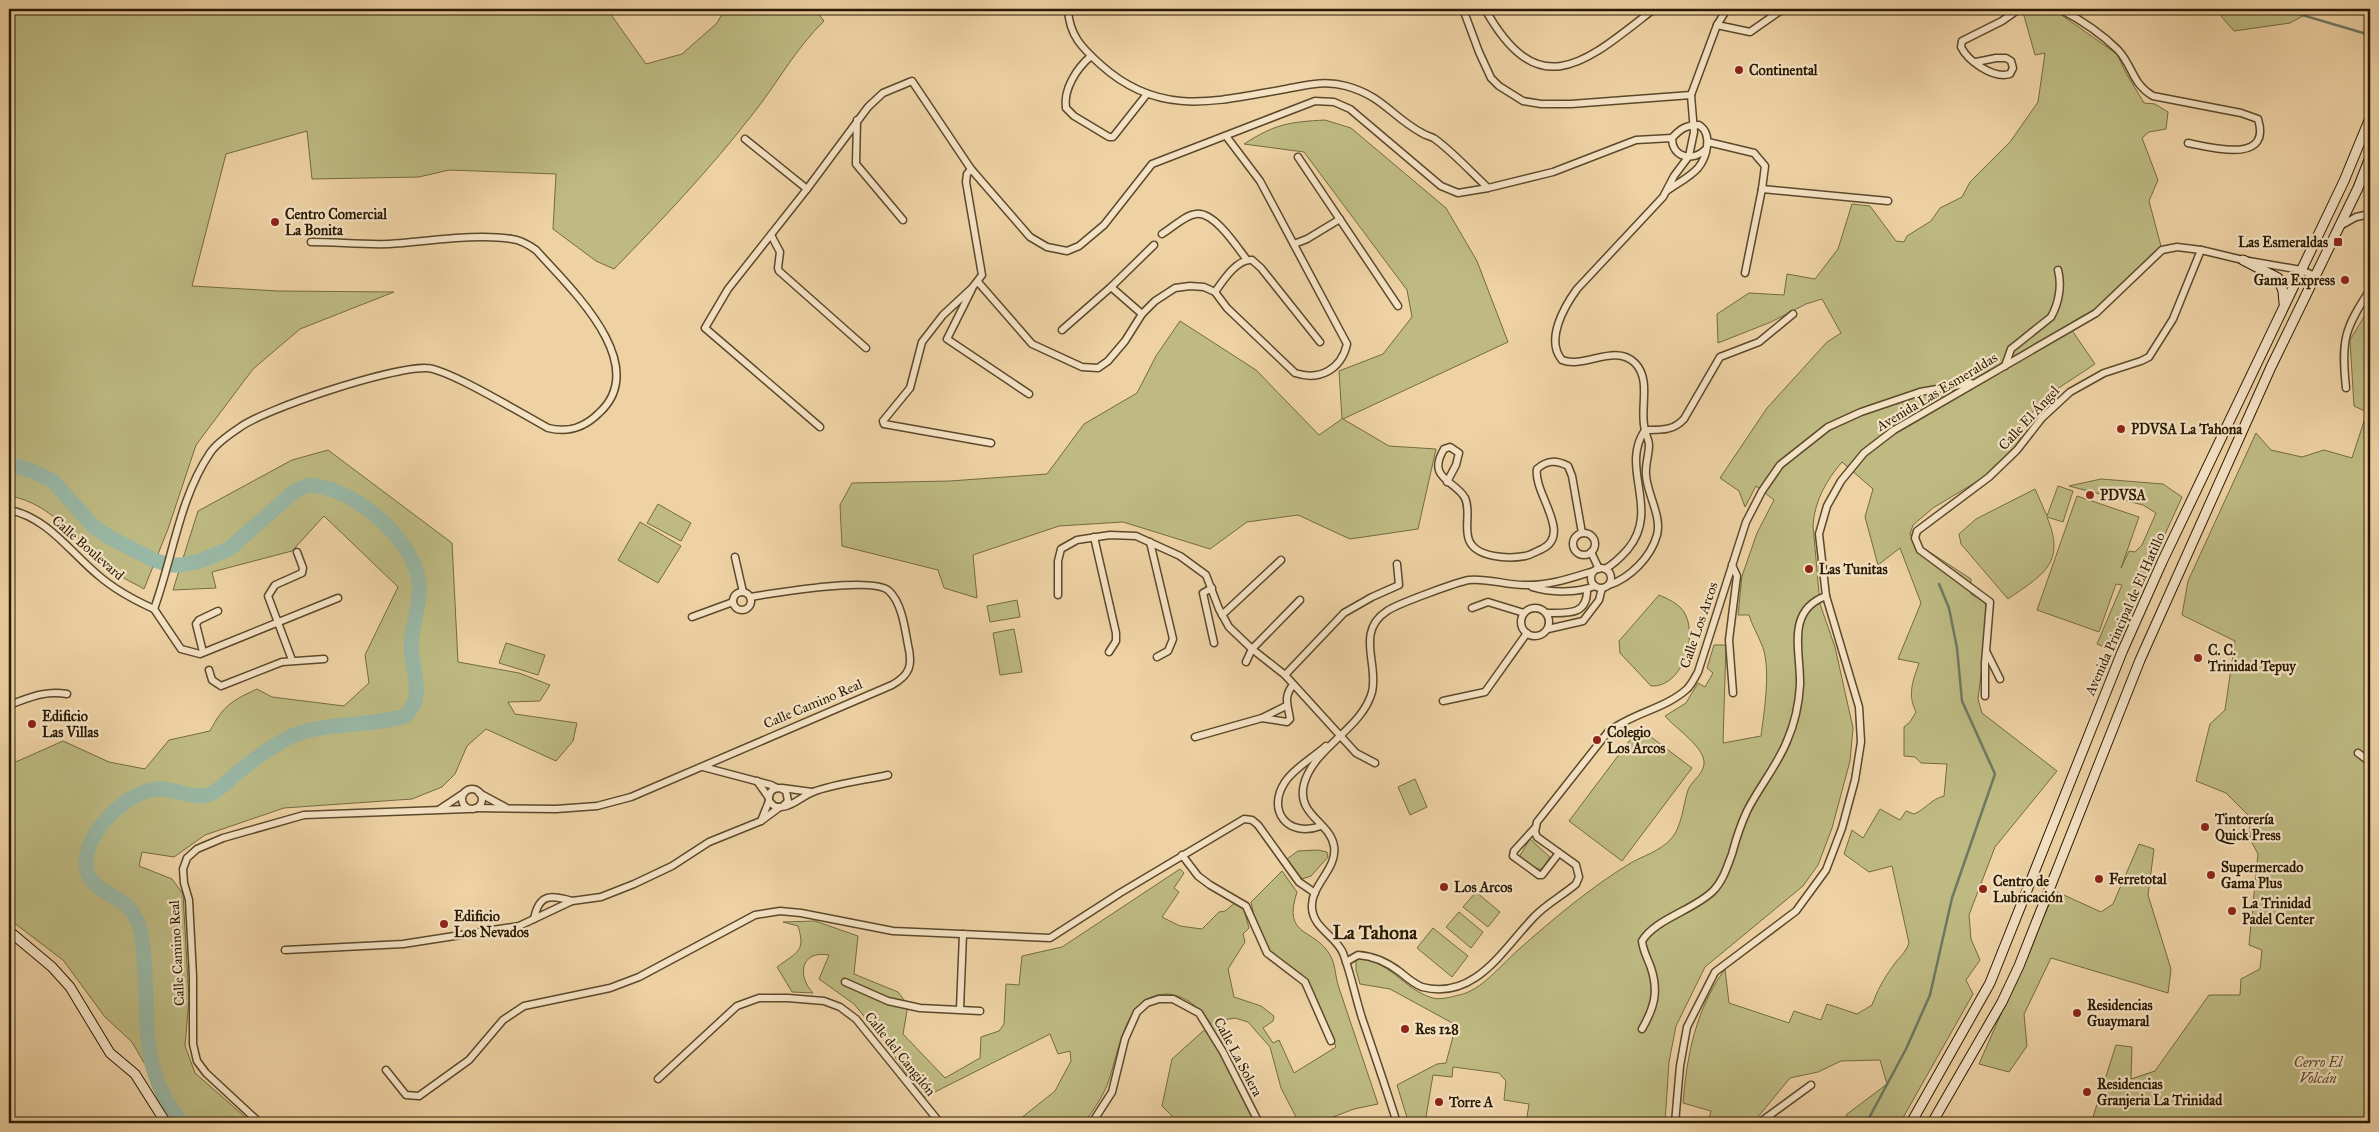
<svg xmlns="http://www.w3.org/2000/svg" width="2379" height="1132" font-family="'IM FELL Great Primer',serif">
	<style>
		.green { fill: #beba82; stroke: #746a42 }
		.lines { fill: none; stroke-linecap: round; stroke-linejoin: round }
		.stream { stroke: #6d7964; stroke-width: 2.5 }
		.river { stroke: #99b8a6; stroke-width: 15 }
		.street-casing { stroke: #5b482a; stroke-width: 9 }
		.secondary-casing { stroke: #2a1a02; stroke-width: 11 }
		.street { stroke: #f4e2c4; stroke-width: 6 }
		.secondary { stroke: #f4e2c4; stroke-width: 9 }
		.poi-dot { fill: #8f2418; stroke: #f4e2c4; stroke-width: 2 }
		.labels { text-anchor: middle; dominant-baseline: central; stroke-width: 4.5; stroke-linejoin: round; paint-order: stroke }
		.poi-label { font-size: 14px; font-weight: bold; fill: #2a1a02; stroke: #f4e2c4; text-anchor: start }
		.street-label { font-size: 14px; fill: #2a1a02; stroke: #f4e2c4 }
		.park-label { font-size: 14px; font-style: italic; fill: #564a28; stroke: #f4e2c4 }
		.district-label { font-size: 19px; font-weight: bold; fill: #2a1a02; stroke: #f4e2c4 }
	</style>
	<rect width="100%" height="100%" fill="#eed2a4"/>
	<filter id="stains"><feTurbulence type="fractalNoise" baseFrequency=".004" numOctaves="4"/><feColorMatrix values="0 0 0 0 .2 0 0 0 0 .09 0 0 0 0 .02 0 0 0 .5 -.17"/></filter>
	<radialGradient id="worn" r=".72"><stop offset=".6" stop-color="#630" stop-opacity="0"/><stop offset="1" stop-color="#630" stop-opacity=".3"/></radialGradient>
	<g class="green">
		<path d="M9,9H607L646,64L682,54L717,23L725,9H815L824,21C795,49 777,84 752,115C710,169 662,220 614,269L596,261L553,229L556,174L449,170L419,177L312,179L307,131L226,154L192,286L278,291L394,292L300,329L253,369L196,445L168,529L144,589C138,585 130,582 124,578C87,553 54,502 9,496Z"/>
		<path d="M2029,9H2048L2060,14L2117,54L2126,73L2144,103L2155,104L2168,112L2166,129L2149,132L2142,138L2158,180L2149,201L2162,250L2102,307L2071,329L2095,364L2048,395L2031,414L2015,449L1986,476L1933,508L1913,525L1910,534L1916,543L1971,579V594L1984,602L1989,611L1978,699L1982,713L2057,771L1995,847L1969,915L1971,939L1980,960L1966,980L1973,994L1900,1123H1850L1846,1115L1887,1084L1880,1060L1841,1061L1818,1072L1790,1078L1753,1123H1708L1711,1111L1683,1103C1687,1054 1696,1009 1725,969L1729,1003L1789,1023L1794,1011L1821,1020L1827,1004L1857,1014L1872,1005C1877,991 1884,978 1893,966C1899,957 1905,954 1909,943L1892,866L1869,872L1844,854L1852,830L1863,838L1880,809L1900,820L1906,811L1914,814C1926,809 1931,799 1944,796L1947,764L1921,763L1915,757L1904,756V727L1910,722L1916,712C1907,694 1913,681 1919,663L1898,659L1921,603L1900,548L1878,565L1865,517L1873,489L1842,462C1826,481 1815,500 1813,525L1820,604L1835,647L1853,728L1850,761L1832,828L1818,865L1803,886L1705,967L1676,1026L1669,1062L1665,1123H1526L1529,1104L1504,1100L1506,1081L1499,1073L1453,1067L1452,1077L1433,1075L1425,1123L1408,1121L1397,1085L1437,1064L1446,1063L1456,1025L1390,989L1360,984L1356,970V959C1387,957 1405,991 1433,998C1440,1000 1451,997 1459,995C1481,991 1502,964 1518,950C1553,919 1590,888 1629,864C1644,855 1659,852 1671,839C1682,827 1683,805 1688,790C1692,780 1703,775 1704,764C1706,748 1675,728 1665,716L1686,703L1698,683L1705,687L1713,673L1707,668L1714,645H1726L1723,743L1761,736C1764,712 1772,665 1761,643C1757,633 1752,625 1749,615H1738L1742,576L1757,533L1774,500L1756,486L1745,507L1739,491L1720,478L1767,408L1827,342L1841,333L1822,299L1806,304L1771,322L1718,343L1717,314L1749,293L1784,295L1787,274L1815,279L1838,249L1852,204L1870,206L1896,241L1904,242L1907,236L1931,221L1940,208L1962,197L1970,182L2010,142L2038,102L2045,53L2035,55L2023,12Z"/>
		<path d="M2215,9H2316L2290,23L2234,31Z"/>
		<path d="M1325,120L1351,128L1446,208L1477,261L1508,342L1343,419L1389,446L1436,449L1418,529L1350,539L1298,515L1247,522L1210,549L1123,522L1059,526L973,555L977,598L944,588L938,570L842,546L840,505L852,483L950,481L1047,474L1084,424L1137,393L1156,356L1180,321L1256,370L1319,435L1342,419L1339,371L1383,354L1412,317L1407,290L1304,152L1244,144C1275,124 1289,122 1325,120Z"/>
		<path d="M2370,307V1123H2100L2101,1119L2093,1117L2116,1045L2132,1047L2131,1079L2155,1071L2209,995H2240L2241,979L2260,969L2262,950L2249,945L2258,854L2250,839L2249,816L2226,793L2196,781L2210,724L2225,710L2235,641L2182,615L2188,581L2256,433L2271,450L2302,457L2324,450L2352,458L2367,412L2354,406L2350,340Z"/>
		<path d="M328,450L452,543L458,662L519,673L550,685L540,701L508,702L515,714L577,723L573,741L556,761L486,729L467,746L455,774L442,787L412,799L284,808L205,835L174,857L142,852L139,866L172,879L183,894L189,999L185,1046L195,1073L252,1123H179L132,1042L105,1017L63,960L9,919V765L63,741L109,762L145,769L169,740L210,731C223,706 231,701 257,689L272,697L344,706L369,683L365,655L398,587L324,516L292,551L212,572L216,588L173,590L198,511L292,460Z"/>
		<path d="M2101,479L2163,484L2182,497L2112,650L2097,644L2122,585L2116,584L2099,632L2037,610L2077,496L2139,517L2121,568L2129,551L2135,552L2142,545L2156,513L2143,505L2069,486Z"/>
		<path d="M2058,486L2073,491L2063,522L2047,517C2066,563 2044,574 2008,599L1967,551L1961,544L1959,534L1976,519L2035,489L2047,516Z"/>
		<path d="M658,504L691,523L681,541L647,523Z"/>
		<path d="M640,522L681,546L658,583L618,560Z"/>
		<path d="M1659,595C1668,599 1678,603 1684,612C1699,636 1682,688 1651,686L1620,653L1619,641Z"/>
		<path d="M1017,600L1020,617L990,622L987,606Z"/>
		<path d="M1014,629L1022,672L1000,675L993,633Z"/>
		<path d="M506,643L545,655L538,675L499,663Z"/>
		<path d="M1639,728L1692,768L1622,861L1569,821Z"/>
		<path d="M1415,779L1427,807L1410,815L1398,787Z"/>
		<path d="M1530,839L1550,857L1542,869H1536L1519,857Z"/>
		<path d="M2139,844L2154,849L2148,895L2171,969L2168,993L2051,958L2024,1014L2027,1046L2009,1072L1979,1064L2055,891L2101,912L2113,904Z"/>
		<path d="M1318,850L1327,852L1328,857L1311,876L1302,879L1287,859L1298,851Z"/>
		<path d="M1180,869L1184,873L1174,888L1179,892L1162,917L1180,926L1202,929L1219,912L1225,911L1236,902L1244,910L1249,928L1243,934L1245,942L1228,969L1234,997L1261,1006L1274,1016L1273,1021L1263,1028L1273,1043L1279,1040L1294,1073L1336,1047L1313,991L1307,981L1268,951L1254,916L1251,902L1282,871L1297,892C1282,938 1314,927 1330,955C1336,965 1335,977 1339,988C1352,1027 1365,1065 1378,1104L1354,1109L1333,1117V1123H1299L1281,1088L1270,1047L1248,1022L1235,1018L1218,1021L1223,1047L1257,1119L1235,1123H1179L1162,1106L1172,1059L1211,1024C1200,1009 1186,994 1165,994C1122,996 1119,1057 1106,1088C1100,1101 1092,1112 1084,1123H1015L1055,1091L1071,1061L1070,1051L1058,1054L1050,1034L923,1098L885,1042L854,1004L819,979L829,955C800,950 797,976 813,993L792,992L777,967C797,952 806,952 798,926L783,922L815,921L858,936L854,974L898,992L908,1005L903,1034L945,1078L980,1058L981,1037L999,1031L1004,1024L1006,984L1019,985L1022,956L1062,947Z"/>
		<path d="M1476,892L1500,912L1488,927L1463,907Z"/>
		<path d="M1459,912L1483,932L1471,948L1446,927Z"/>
		<path d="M1433,928L1468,956L1452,977L1417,948Z"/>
	</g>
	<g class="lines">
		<g class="stream">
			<path d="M2282,9L2370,35"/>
			<path d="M1863,1123L1869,1118L1906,1049L1930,995L1952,898L1995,774L1962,701L1957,648L1949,608L1939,584"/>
		</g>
		<path class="river" d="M9,464L32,471L53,481L94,527L109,537L154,560L169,565H182L200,561L229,549L295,491L308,485C352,486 415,539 419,584C421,606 411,626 411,648C412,672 426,697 405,716C371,727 320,722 290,737C271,747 253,760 237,773C228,780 221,790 210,794C193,800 180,790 162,789C131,787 87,830 86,861C85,889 111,891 127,906C138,917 142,932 143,947C151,1016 135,1064 182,1123"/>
		<g class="street-casing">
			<g id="street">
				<path d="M1068,9C1069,35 1082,48 1101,65C1160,118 1216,101 1286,89C1307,85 1325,80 1346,86C1383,96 1392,117 1422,133C1426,136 1431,136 1435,139C1454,153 1471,172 1488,188"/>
				<path d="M1463,9L1479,52L1491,78L1499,86L1523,101L1541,104H1571L1691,95"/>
				<path d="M1485,9C1540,108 1588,60 1654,9"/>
				<path d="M2060,9C2081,20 2101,33 2118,50C2133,66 2132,84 2153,96L2241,113L2258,119C2272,164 2213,148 2188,143"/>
				<path d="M1717,25L1750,32L1783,9"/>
				<path d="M1091,56C1077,68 1063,89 1066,108L1074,116L1109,137H1113L1147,94"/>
				<path d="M1976,62L1996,58H2006L2011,61L2013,68L2010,74C1993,79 1968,61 1961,47L1962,41L2002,21L2019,9"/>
				<path d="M857,120L856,164L903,220"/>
				<path d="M745,139L807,189"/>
				<path d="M1708,142L1754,153L1765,166L1762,189L1745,273"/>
				<path d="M1298,157L1398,306"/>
				<path d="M971,169L967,174L966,182L982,275L972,288L943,315L922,342L910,388L883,421L884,424L991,443"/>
				<path d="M1762,189L1888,201"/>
				<path d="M1668,190C1678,183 1690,177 1698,168C1707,157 1713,134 1699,125C1686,125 1680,129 1672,138C1672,158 1693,162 1706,149"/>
				<path d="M2340,226L2356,217L2370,214"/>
				<path d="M1162,234C1172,228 1185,215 1196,214C1214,211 1237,247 1247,260"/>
				<path d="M771,235L780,252L778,268L779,271L866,348"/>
				<path d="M1294,244L1307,239L1340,219"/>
				<path d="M978,282L1032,344L1082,367L1098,368L1108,361L1125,341L1142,314L1155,301L1175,288L1190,286L1204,287L1215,292L1227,308L1295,373C1319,381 1341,370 1347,344L1260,181L1226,136"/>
				<path d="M1111,287L1154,245"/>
				<path d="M972,289L947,339L1029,394"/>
				<path d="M1215,292C1222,282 1237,258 1252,260L1261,268L1320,342"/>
				<path d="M1062,330L1111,287L1142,314"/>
				<path d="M2005,366L2011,349L2051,317C2059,303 2062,285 2058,270"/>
				<path d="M2346,388C2341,341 2344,329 2370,290"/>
				<path d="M820,427L705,328L728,289L807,189L868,107L883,93L912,81L971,169L1030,237L1047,247L1067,251L1079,246L1104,225L1152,164L1315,101L1334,102L1350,109L1441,186L1458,193L1488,188L1553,172L1636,140L1672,138"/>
				<path d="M1645,430C1661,430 1673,431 1684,419L1720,357L1759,342L1793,314"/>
				<path d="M1447,482L1456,465L1459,453L1450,447L1444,449C1426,479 1455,480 1465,498C1471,511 1464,527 1469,540C1476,558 1509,559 1525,556C1531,555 1537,551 1542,549C1573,534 1533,493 1537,469C1547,460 1556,460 1568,466L1572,476L1582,533"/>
				<path d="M9,510C47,517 70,552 98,575C115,590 134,600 154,609C173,557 179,499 210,453C216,444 230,434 239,428C266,408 392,367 426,368C447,368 524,415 548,428C568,433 584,428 599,413C653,364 568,286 536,250C529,245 521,240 512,239C476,233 425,242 389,244C363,245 337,242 311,242"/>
				<circle cx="1584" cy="544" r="11"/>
				<path d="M1094,537L1116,633V641L1109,652"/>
				<path d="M1150,542L1173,639L1168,651L1157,657"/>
				<path d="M1591,552L1599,569"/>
				<path d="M735,557L743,592"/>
				<path d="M1732,565L1737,576L1729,640L1733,693"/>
				<circle cx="1601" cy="578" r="10"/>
				<path d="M1605,569C1614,564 1621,557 1628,549C1661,509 1619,468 1645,430"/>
				<path d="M1609,585C1630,578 1651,557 1657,535C1662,516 1647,494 1646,475C1645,465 1649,455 1649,445C1649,439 1646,436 1645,430C1639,410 1652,380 1635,363C1615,343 1584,369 1562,360C1545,340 1564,307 1577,289L1663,197L1674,176L1689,156L1694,132L1691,95L1717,25L1727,9"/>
				<path d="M1532,587C1551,593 1577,593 1595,586"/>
				<path d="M1212,588L1203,593L1214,643"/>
				<circle cx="742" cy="601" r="9"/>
				<path d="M1058,595V561L1061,549L1077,540L1110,535L1136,536L1180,556L1206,575L1219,609L1229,627L1252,649L1285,675L1356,753L1375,763"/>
				<path d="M1472,608L1488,602L1524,613"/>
				<circle cx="1535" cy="622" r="14"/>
				<path d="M154,609L181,649L200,654L338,598"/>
				<path d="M1546,613C1567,613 1588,616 1587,589"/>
				<path d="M1222,615L1281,560"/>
				<path d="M692,617L733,602"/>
				<path d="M1548,629L1583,621L1599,600L1602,588"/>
				<path d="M203,652L196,624L199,620L218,611"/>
				<path d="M1987,653L2000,679"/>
				<path d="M292,660L268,596L275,585L302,573L303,568L297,552"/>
				<path d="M1246,662L1252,649L1300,600"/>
				<path d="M209,670L212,680L221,686L282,662L324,659"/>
				<path d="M1285,675L1344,613L1372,597L1399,585L1397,564"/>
				<path d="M1985,696V663L1990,602L1920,550L1915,538L1917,531L1989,477L2017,450L2042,418L2070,392L2104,373L2141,361L2149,357L2173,319L2201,250"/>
				<path d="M1443,701L1485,692L1527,633"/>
				<path d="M9,705C29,698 45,690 67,694"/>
				<path d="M1262,718L1286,706"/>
				<path d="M1195,737L1262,718L1287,722L1290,719C1288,705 1283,697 1293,685"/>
				<path d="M2358,753L2370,762"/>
				<path d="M703,767L771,785L777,788"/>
				<path d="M757,781L769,798"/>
				<path d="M782,788L812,792"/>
				<circle cx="472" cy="799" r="10"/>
				<path d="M479,793L505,807"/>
				<path d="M783,806L788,801L786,791L780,788C772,788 768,793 769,801L774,806C788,811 800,797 813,792C833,784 866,780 888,775"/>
				<path d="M476,808L556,809L597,806L631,797L892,685C910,675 913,665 908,645C905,629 902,603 889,591C873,576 775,593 750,597"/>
				<path d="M440,809L464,793"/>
				<path d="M761,821L769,801"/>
				<path d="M1321,826C1288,838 1266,811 1285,782C1294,768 1314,757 1326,746"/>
				<path d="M1535,828L1514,851L1513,856L1539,875H1542L1559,853"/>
				<path d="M1182,855L1198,876L1210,885L1246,906L1267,953L1305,982L1331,1041"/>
				<path d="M534,919C539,893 551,895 572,901"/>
				<path d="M285,950L403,944L519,926L572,901L601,897L634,884L672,866L709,842L761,821L780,807"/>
				<path d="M1346,962L1358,955C1374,956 1387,962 1400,972C1406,977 1414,984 1422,987C1475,1001 1503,949 1534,917C1546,904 1562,896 1576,884L1579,877L1576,865L1537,837L1535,832L1537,822L1608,732C1632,713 1665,709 1687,689C1692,684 1695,677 1698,672L1746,522L1762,491L1780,465L1828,427L1861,412L1920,392L1971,383"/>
				<path d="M845,982L888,1001L920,1008L980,1011"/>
				<path d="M960,1009L963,934"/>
				<path d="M1642,1029C1654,1008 1659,992 1651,968C1648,959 1643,951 1642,941C1655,919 1694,910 1713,891C1723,881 1727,867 1732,854C1736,839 1741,824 1747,811C1759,787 1777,766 1787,741C1794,725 1799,703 1800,685C1801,652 1785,611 1826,596"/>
				<path d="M386,1070L406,1095L419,1096L469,1060L503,1020L524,1006L610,988L639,977L755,915L780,911L801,913L893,931L1050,938L1120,893L1244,819L1252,820L1258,825L1299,882L1315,893"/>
				<path d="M658,1079L737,1006L759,998H788L824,1001L840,1007L856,1019L940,1123"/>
				<path d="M260,1123L206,1073L197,1061L193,1044V976L189,900L184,883L183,869L187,858L197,849L223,838L304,815L468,809"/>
				<path d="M1092,1123L1112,1092L1125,1039L1137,1012L1147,1003L1159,999H1173L1199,1013L1223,1052L1259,1123"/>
				<path d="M1397,1123C1386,1088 1374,1053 1362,1018C1355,996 1351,974 1343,953C1336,936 1313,928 1312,908C1310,885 1338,869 1334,846C1330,822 1296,815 1304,784C1314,747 1362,729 1372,692C1379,664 1355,632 1387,611C1397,604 1457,582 1469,580C1487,578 1506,585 1524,585C1549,586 1571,578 1594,571"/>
				<path d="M1675,1123L1680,1066L1687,1027L1715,972L1796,911L1826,870L1842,828L1855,780L1861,742L1859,707L1826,596L1819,534L1827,506L1841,481L1864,453L1894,430L2096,313L2162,250L2177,247L2201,250L2243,260L2301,270L2315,276"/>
				<path d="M1759,1123L1811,1085"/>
			</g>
		</g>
		<g class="secondary-casing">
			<g id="secondary">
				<path d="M2243,260L2278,278L2283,291L2284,303"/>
				<path d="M9,931L52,967L70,987L110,1053L135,1074L166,1123"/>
				<path d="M1911,1123L1990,983L2122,652L2162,562L2344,181L2370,118"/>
				<path d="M1932,1123L2002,1002L2019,966L2140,660L2271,367L2358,188L2370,157"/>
			</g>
		</g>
		<use href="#street" class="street"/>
		<use href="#secondary" class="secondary"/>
	</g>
	<g class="poi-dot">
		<circle cx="1739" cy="70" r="5"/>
		<circle cx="275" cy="222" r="5"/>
		<rect x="2333" y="237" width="10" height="10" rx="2.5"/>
		<circle cx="2345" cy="280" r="5"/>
		<circle cx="2121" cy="429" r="5"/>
		<circle cx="2090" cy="495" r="5"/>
		<circle cx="1809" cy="569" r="5"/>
		<circle cx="2198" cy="658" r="5"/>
		<circle cx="32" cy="724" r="5"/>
		<circle cx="1597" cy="740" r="5"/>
		<circle cx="2205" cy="827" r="5"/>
		<circle cx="2211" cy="875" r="5"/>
		<circle cx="2099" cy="879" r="5"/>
		<circle cx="1444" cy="887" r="5"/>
		<circle cx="1983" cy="889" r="5"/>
		<circle cx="2232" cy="911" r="5"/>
		<circle cx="444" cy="924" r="5"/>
		<circle cx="2077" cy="1013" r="5"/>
		<circle cx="1405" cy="1029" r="5"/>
		<circle cx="2087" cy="1092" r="5"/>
		<circle cx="1439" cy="1102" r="5"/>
	</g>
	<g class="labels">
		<g class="poi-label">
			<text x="1749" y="70">Continental</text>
			<text x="285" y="214">Centro Comercial<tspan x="285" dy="16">La Bonita</tspan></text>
			<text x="2328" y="242" text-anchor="end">Las Esmeraldas</text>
			<text x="2335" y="280" text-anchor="end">Gama Express</text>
			<text x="2131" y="429">PDVSA La Tahona</text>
			<text x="2100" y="495">PDVSA</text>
			<text x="1819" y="569">Las Tunitas</text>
			<text x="2208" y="650">C. C.<tspan x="2208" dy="16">Trinidad Tepuy</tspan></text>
			<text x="42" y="716">Edificio<tspan x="42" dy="16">Las Villas</tspan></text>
			<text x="1607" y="732">Colegio<tspan x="1607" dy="16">Los Arcos</tspan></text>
			<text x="2215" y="819">Tintorería<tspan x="2215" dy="16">Quick Press</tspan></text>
			<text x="2221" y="867">Supermercado<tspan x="2221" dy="16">Gama Plus</tspan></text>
			<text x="2109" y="879">Ferretotal</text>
			<text x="1993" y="881">Centro de<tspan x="1993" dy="16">Lubricación</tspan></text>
			<text x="1454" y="887">Los Arcos</text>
			<text x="2242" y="903">La Trinidad<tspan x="2242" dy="16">Padel Center</tspan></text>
			<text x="454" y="916">Edificio<tspan x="454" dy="16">Los Nevados</tspan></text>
			<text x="2087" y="1005">Residencias<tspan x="2087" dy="16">Guaymaral</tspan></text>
			<text x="1415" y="1029">Res 128</text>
			<text x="2097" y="1084">Residencias<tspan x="2097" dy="16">Granjeria La Trinidad</tspan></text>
			<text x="1449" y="1102">Torre A</text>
		</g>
		<g class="street-label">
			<text transform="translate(1937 392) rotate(-31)">Avenida Las Esmeraldas</text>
			<text transform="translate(2029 418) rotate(-47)">Calle El Ángel</text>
			<text transform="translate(88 548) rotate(41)">Calle Boulevard</text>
			<text transform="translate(2125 614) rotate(-66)">Avenida Principal de El Hatillo</text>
			<text transform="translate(1699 625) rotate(-71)">Calle Los Arcos</text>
			<text transform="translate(813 704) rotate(-23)">Calle Camino Real</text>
			<text transform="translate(177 953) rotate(-93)">Calle Camino Real</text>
			<text transform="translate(900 1054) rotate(51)">Calle del Cangilón</text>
			<text transform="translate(1238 1057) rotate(62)">Calle La Solera</text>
		</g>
		<g class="park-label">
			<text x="2318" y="1062">Cerro El<tspan x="2318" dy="16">Volcán</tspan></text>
		</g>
		<g class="district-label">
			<text x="1375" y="932">La Tahona</text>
		</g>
	</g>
	<rect width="2379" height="1132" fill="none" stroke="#eed2a4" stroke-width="30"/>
	<rect x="10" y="10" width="2359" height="1112" fill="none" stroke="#2a1a02" stroke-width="2.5"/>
	<rect x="15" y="15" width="2349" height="1102" fill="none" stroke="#2a1a02"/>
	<rect width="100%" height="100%" filter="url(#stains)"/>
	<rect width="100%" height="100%" fill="url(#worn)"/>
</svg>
